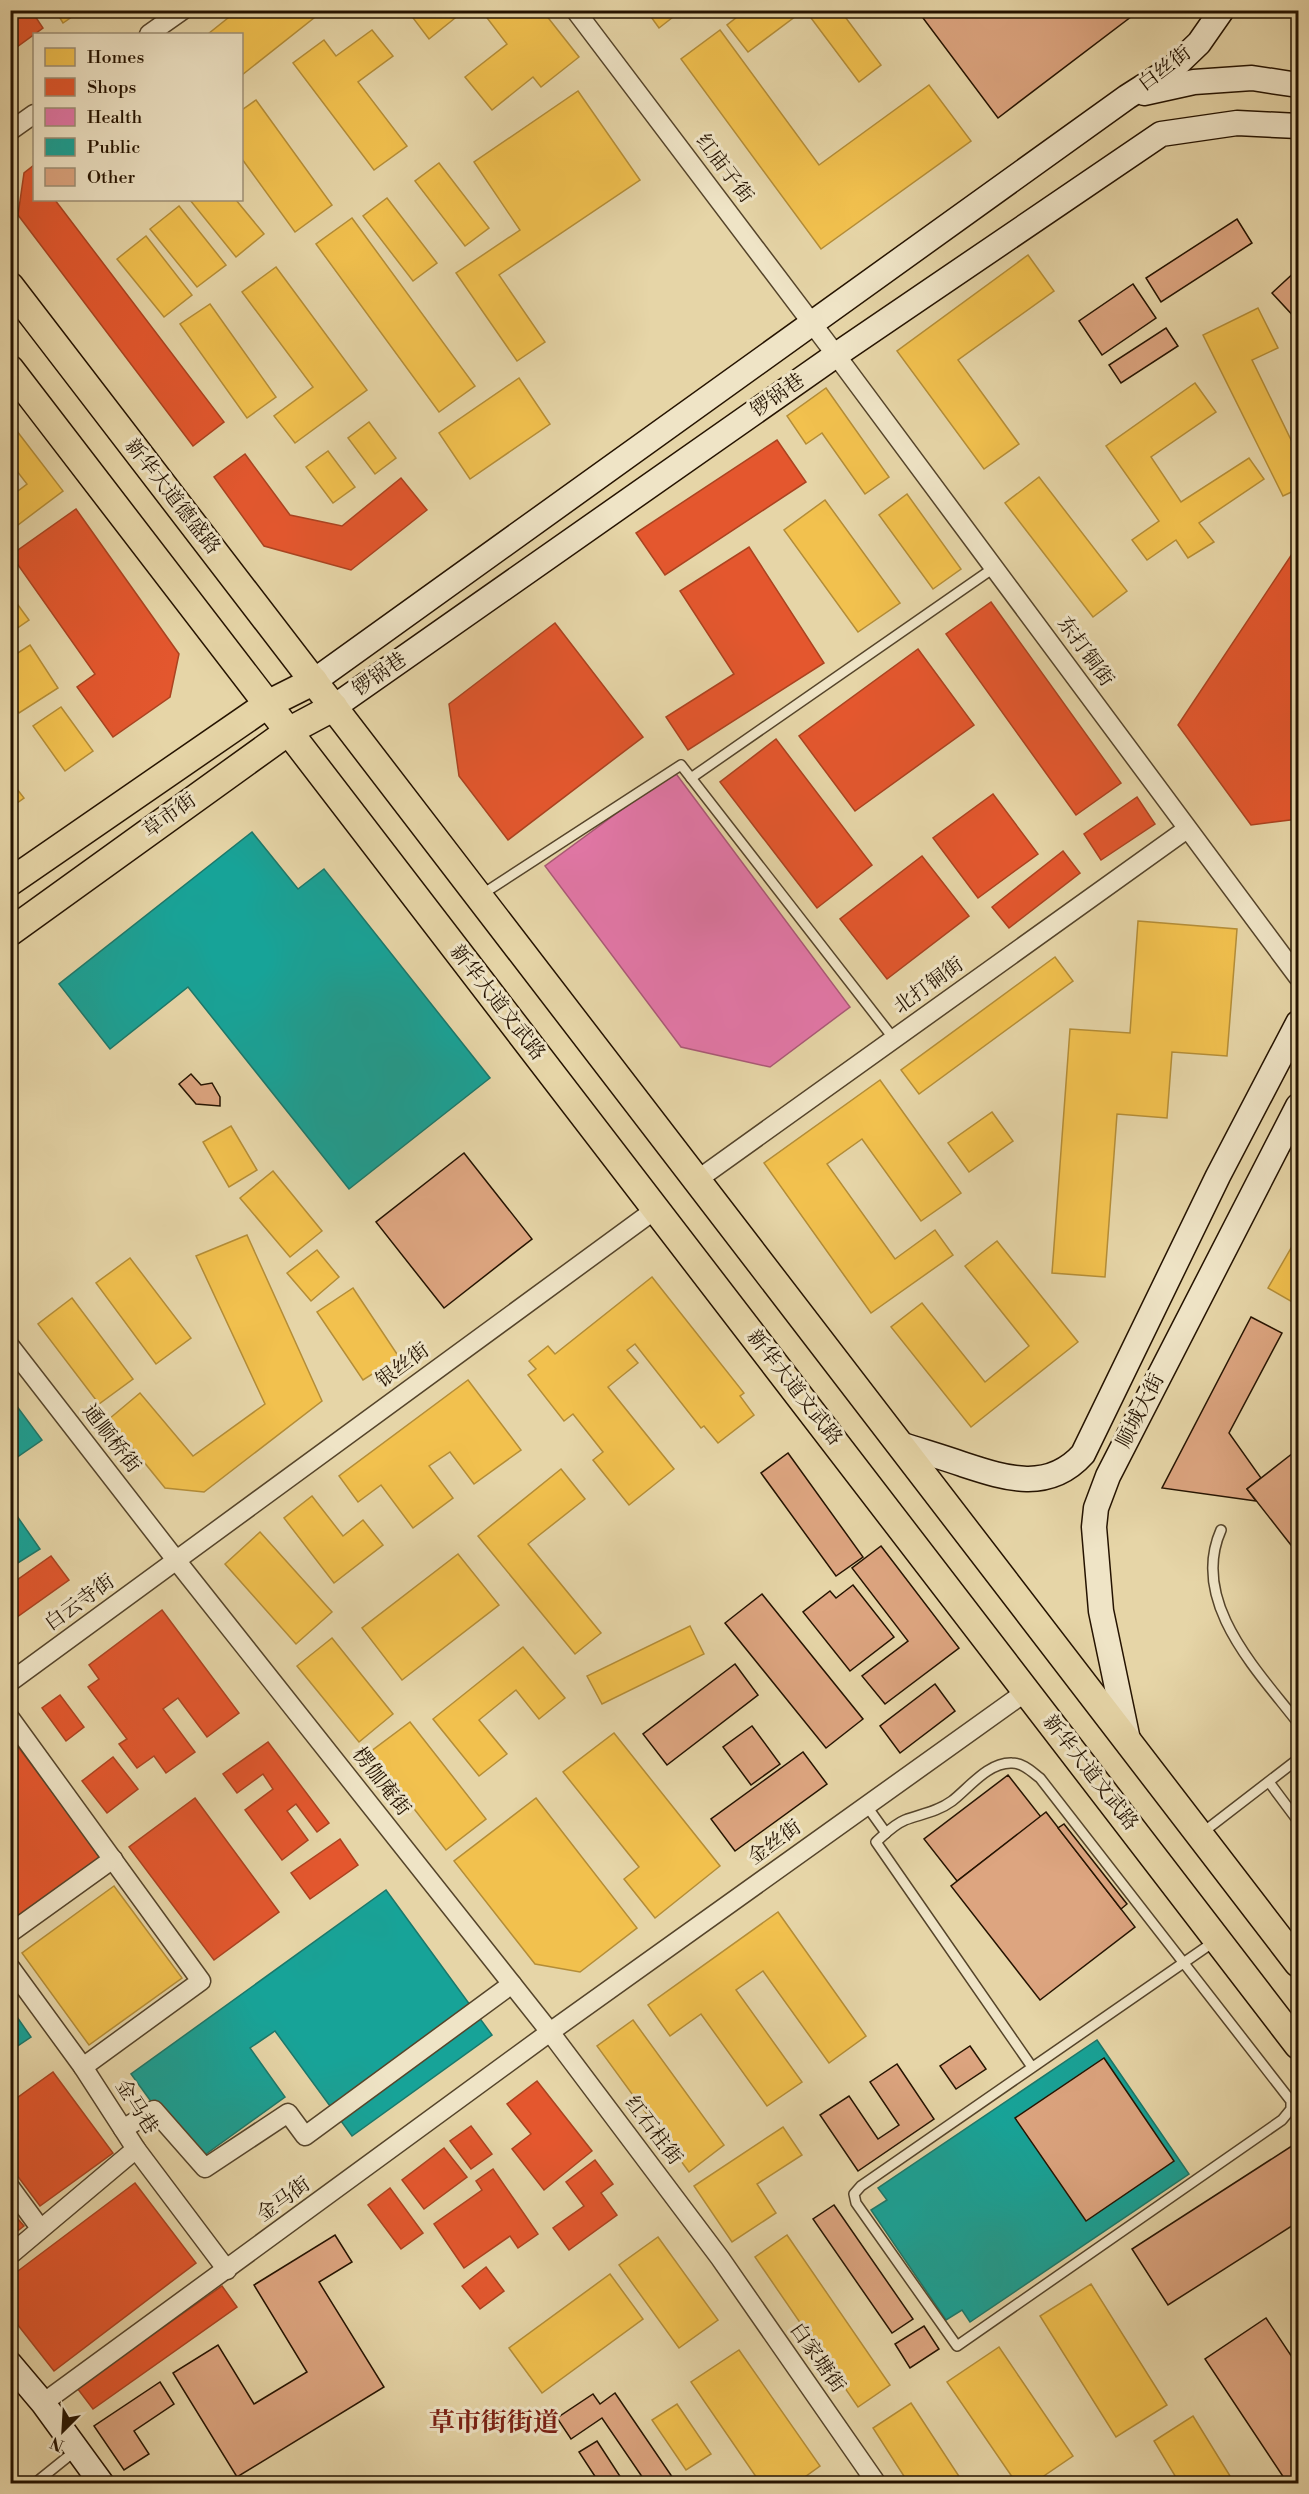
<svg xmlns="http://www.w3.org/2000/svg" width="1309" height="2494" font-family="'Libre Bodoni','Noto Serif SC',serif">
	<style>
		.homes { fill: #f2c14e; stroke: #b48d37; stroke-width: 1.5 }
		.shops { fill: #e4572e; stroke: #ab4320; stroke-width: 1.5 }
		.health { fill: #e377a8; stroke: #aa5976; stroke-width: 1.5 }
		.public { fill: #17a398; stroke: #1b786a; stroke-width: 1.5 }
		.building { fill: #dda580; stroke: #251300; stroke-width: 1.5 }
		.lines { fill: none; stroke-linecap: round; stroke-linejoin: round }
		.lane-casing { stroke: #55442a; stroke-width: 12 }
		.street-casing { stroke: #55442a; stroke-width: 21 }
		.secondary-casing { stroke: #251300; stroke-width: 27 }
		.primary-casing { stroke: #251300; stroke-width: 30 }
		.lane { stroke: #efe4c6; stroke-width: 9 }
		.street { stroke: #efe4c6; stroke-width: 18 }
		.secondary { stroke: #efe4c6; stroke-width: 24 }
		.primary { stroke: #e6d5a7; stroke-width: 27 }
		.labels { text-anchor: middle; dominant-baseline: central; stroke-width: 6; stroke-linejoin: round; paint-order: stroke }
		.street-label { font-size: 20px; fill: #251300; stroke: #efe4c6 }
		.district-label { font-size: 26px; font-weight: bold; fill: #7a1f14; stroke: #efe4c6 }
	</style>
	<rect width="100%" height="100%" fill="#e6d5a7"/>
	<filter id="stains"><feTurbulence type="fractalNoise" baseFrequency=".00333" numOctaves="4"/><feColorMatrix values="0 0 0 0 .2 0 0 0 0 .09 0 0 0 0 .02 0 0 0 .5 -.17"/></filter>
	<radialGradient id="worn" r=".72"><stop offset=".6" stop-color="#630" stop-opacity="0"/><stop offset="1" stop-color="#630" stop-opacity=".3"/></radialGradient>
	<g class="homes">
		<path d="M55,10H82L63,23Z"/>
		<path d="M238,10H324L242,75V34H208Z"/>
		<path d="M415,10H465L429,39L410,14Z"/>
		<path d="M481,10H542L579,57L541,87L533,77L492,110L465,77L507,44Z"/>
		<path d="M646,10H682L659,28Z"/>
		<path d="M746,10H804L748,52L727,25Z"/>
		<path d="M805,10H840L881,65L859,82Z"/>
		<path d="M372,30L393,56L358,82L407,146L374,170L293,63L324,40L336,56Z"/>
		<path d="M720,30L819,165L929,85L971,141L821,249L681,59Z"/>
		<path d="M578,91L640,180L499,275L545,342L517,361L456,273L520,230L474,162Z"/>
		<path d="M256,100L332,205L295,232L242,159V110Z"/>
		<path d="M439,163L489,228L465,246L415,181Z"/>
		<path d="M387,198L437,263L413,281L363,216Z"/>
		<path d="M190,200H236L264,234L236,257Z"/>
		<path d="M179,206L226,265L197,287L150,229Z"/>
		<path d="M352,218L475,386L439,412L316,244Z"/>
		<path d="M146,236L192,295L164,317L117,259Z"/>
		<path d="M1028,255L1054,291L958,360L1019,444L984,469L897,351Z"/>
		<path d="M276,267L367,390L295,443L274,416L313,387L242,292Z"/>
		<path d="M210,304L276,397L247,418L180,324Z"/>
		<path d="M1258,308L1278,348L1252,360L1296,450L1298,448V489L1283,496L1203,335Z"/>
		<path d="M519,378L550,424L470,479L439,433Z"/>
		<path d="M1195,383L1216,412L1151,457L1181,502L1249,458L1264,479L1199,523L1214,542L1188,558L1176,540L1147,560L1132,540L1159,521L1106,446Z"/>
		<path d="M826,388L889,477L865,494L822,433L806,444L787,416Z"/>
		<path d="M10,422L63,491L10,531V497L27,484L10,462Z"/>
		<path d="M369,422L396,458L375,474L348,438Z"/>
		<path d="M328,451L355,487L333,503L306,467Z"/>
		<path d="M1039,477L1127,591L1093,617L1005,503Z"/>
		<path d="M907,494L961,569L933,589L879,515Z"/>
		<path d="M825,500L900,603L858,632L784,530Z"/>
		<path d="M10,594L29,620L10,633Z"/>
		<path d="M30,645L58,688L19,713L10,701V658Z"/>
		<path d="M61,707L93,751L65,771L33,726Z"/>
		<path d="M10,780L24,798L10,808Z"/>
		<path d="M1138,921L1237,929L1227,1056L1172,1052L1167,1118L1117,1114L1105,1277L1052,1273L1070,1029L1130,1033Z"/>
		<path d="M1055,957L1073,981L919,1094L901,1070Z"/>
		<path d="M880,1080L961,1193L921,1221L862,1139L827,1164L895,1259L935,1230L953,1255L871,1313L764,1163Z"/>
		<path d="M992,1112L1013,1141L969,1172L948,1143Z"/>
		<path d="M231,1126L257,1170L229,1187L203,1142Z"/>
		<path d="M273,1171L322,1231L290,1257L240,1198Z"/>
		<path d="M247,1235L322,1401L204,1492L165,1488L109,1419L140,1393L193,1456L265,1404L196,1256Z"/>
		<path d="M1298,1236V1294L1294,1303L1268,1288Z"/>
		<path d="M997,1241L1078,1342L971,1427L891,1327L922,1303L985,1382L1029,1346L965,1266Z"/>
		<path d="M317,1250L339,1277L311,1301L287,1273Z"/>
		<path d="M130,1258L191,1338L156,1364L96,1283Z"/>
		<path d="M652,1277L744,1393L740,1396L754,1415L718,1443L704,1426L701,1428L635,1344L627,1350L638,1363L608,1387L674,1469L629,1505L593,1460L603,1452L573,1414L564,1421L528,1375L536,1369L529,1361L548,1346L555,1354Z"/>
		<path d="M353,1288L399,1357L363,1380L317,1312Z"/>
		<path d="M72,1298L133,1379L99,1404L38,1324Z"/>
		<path d="M468,1380L521,1450L474,1484L450,1452L429,1466L453,1498L413,1528L381,1485L358,1502L339,1476Z"/>
		<path d="M561,1469L585,1499L528,1544L601,1633L575,1654L478,1536Z"/>
		<path d="M312,1496L343,1536L363,1520L383,1545L334,1583L284,1518Z"/>
		<path d="M260,1532L332,1612L296,1644L225,1564Z"/>
		<path d="M458,1554L499,1605L402,1680L362,1628Z"/>
		<path d="M690,1626L704,1654L602,1704L587,1676Z"/>
		<path d="M332,1638L393,1714L359,1742L297,1666Z"/>
		<path d="M523,1647L565,1698L539,1719L516,1690L479,1720L507,1754L479,1776L433,1719Z"/>
		<path d="M410,1722L486,1819L446,1850L370,1752Z"/>
		<path d="M614,1733L720,1866L655,1918L624,1879L639,1867L563,1772Z"/>
		<path d="M536,1798L637,1928L580,1972L535,1964L454,1861Z"/>
		<path d="M114,1886L182,1978L89,2045L22,1953Z"/>
		<path d="M778,1912L866,2036L829,2063L763,1971L736,1990L802,2082L767,2106L701,2014L670,2036L648,2005Z"/>
		<path d="M633,2020L724,2145L689,2172L597,2046Z"/>
		<path d="M783,2127L802,2155L757,2184L776,2213L732,2242L694,2186Z"/>
		<path d="M787,2235L890,2385L858,2407L755,2257Z"/>
		<path d="M658,2237L718,2320L679,2348L619,2265Z"/>
		<path d="M610,2274L643,2319L542,2393L509,2348Z"/>
		<path d="M1091,2284L1167,2405L1116,2437L1040,2316Z"/>
		<path d="M999,2347L1073,2456L1032,2484H1017L947,2382Z"/>
		<path d="M739,2350L820,2466L795,2484H761L691,2382Z"/>
		<path d="M911,2403L964,2484H909L873,2428Z"/>
		<path d="M677,2404L711,2454L686,2470L652,2420Z"/>
		<path d="M1193,2416L1235,2484H1170L1177,2479L1154,2441Z"/>
	</g>
	<g class="shops">
		<path d="M10,10H31L43,28L10,52Z"/>
		<path d="M34,165V200H55L224,422L193,446L18,215L24,173Z"/>
		<path d="M777,440L806,482L665,575L636,533Z"/>
		<path d="M245,454L290,515L342,526L401,478L427,510L351,570L264,546L214,477Z"/>
		<path d="M76,509L179,654L170,697L113,737L77,687L95,674L11,555Z"/>
		<path d="M1298,545V819L1251,825L1178,725Z"/>
		<path d="M749,547L824,663L688,750L666,717L734,674L680,591Z"/>
		<path d="M991,602L1121,783L1076,815L946,634Z"/>
		<path d="M555,623L643,737L508,840L459,776L449,704Z"/>
		<path d="M918,649L974,725L855,811L799,736Z"/>
		<path d="M776,739L872,865L817,908L720,782Z"/>
		<path d="M993,794L1038,854L978,898L933,838Z"/>
		<path d="M1137,797L1155,824L1101,860L1084,834Z"/>
		<path d="M1063,851L1080,873L1009,928L992,907Z"/>
		<path d="M922,856L969,916L887,979L840,919Z"/>
		<path d="M51,1556L69,1580L10,1622V1585Z"/>
		<path d="M162,1610L239,1713L207,1737L178,1698L163,1709L195,1752L166,1773L154,1756L137,1768L119,1744L127,1739L88,1687L99,1679L89,1665Z"/>
		<path d="M60,1695L84,1727L66,1741L42,1708Z"/>
		<path d="M10,1736L101,1857L18,1918L10,1908Z"/>
		<path d="M268,1742L329,1823L317,1832L296,1804L287,1811L308,1840L282,1860L245,1810L273,1789L263,1774L237,1793L223,1774Z"/>
		<path d="M113,1757L138,1789L107,1813L82,1781Z"/>
		<path d="M195,1798L279,1912L214,1960L129,1847Z"/>
		<path d="M340,1839L358,1865L310,1899L291,1873Z"/>
		<path d="M53,2072L113,2153L40,2206L10,2166V2103Z"/>
		<path d="M537,2081L592,2151L544,2190L512,2149L531,2134L507,2104Z"/>
		<path d="M471,2126L492,2154L471,2169L450,2141Z"/>
		<path d="M444,2148L467,2177L424,2209L402,2180Z"/>
		<path d="M595,2160L613,2184L601,2193L617,2215L569,2250L553,2228L584,2206L566,2182Z"/>
		<path d="M493,2169L538,2234L518,2248L510,2236L464,2268L434,2224L482,2190L476,2181Z"/>
		<path d="M135,2183L196,2263L54,2371L10,2315V2277Z"/>
		<path d="M390,2188L423,2233L401,2249L368,2205Z"/>
		<path d="M10,2210L24,2226L10,2237Z"/>
		<path d="M486,2267L504,2291L480,2309L462,2286Z"/>
		<path d="M222,2286L237,2307L93,2409L77,2388Z"/>
	</g>
	<path class="health" d="M674,771L850,1007L770,1067L681,1047L545,866Z"/>
	<g class="public">
		<path d="M252,832L298,889L324,869L490,1078L349,1189L188,987L110,1049L59,984Z"/>
		<path d="M10,1397L42,1440L10,1462Z"/>
		<path d="M10,1506L40,1549L10,1568V1553L15,1550L10,1544Z"/>
		<path d="M386,1890L492,2035L352,2136L275,2031L250,2048L285,2097L195,2162L131,2074Z"/>
		<path d="M10,2007L31,2037L10,2051Z"/>
		<path d="M1097,2040L1189,2174L970,2322L962,2310L946,2320L871,2210L887,2200L878,2188Z"/>
	</g>
	<g class="building">
		<path d="M917,10H1140L998,118Z"/>
		<path d="M1237,219L1252,243L1161,302L1146,278Z"/>
		<path d="M1298,269V321L1272,293Z"/>
		<path d="M1133,284L1156,318L1102,355L1079,321Z"/>
		<path d="M1166,328L1178,346L1121,383L1109,365Z"/>
		<path d="M191,1074L201,1085L212,1083L220,1097V1106L196,1104L179,1084Z"/>
		<path d="M464,1153L532,1239L444,1308L376,1222Z"/>
		<path d="M1251,1317L1282,1333L1229,1433L1261,1478L1247,1489L1256,1501L1162,1488Z"/>
		<path d="M1298,1351V1363L1293,1356Z"/>
		<path d="M788,1453L863,1557L836,1576L761,1473Z"/>
		<path d="M1293,1453L1298,1460V1554L1247,1489Z"/>
		<path d="M881,1546L959,1648L885,1704L862,1676L908,1641L852,1568Z"/>
		<path d="M853,1585L894,1637L850,1671L803,1612L830,1591L836,1598Z"/>
		<path d="M762,1594L863,1719L826,1748L725,1623Z"/>
		<path d="M735,1664L758,1695L667,1765L643,1734Z"/>
		<path d="M935,1684L955,1711L900,1753L880,1726Z"/>
		<path d="M752,1726L780,1764L751,1785L723,1747Z"/>
		<path d="M803,1752L827,1784L735,1851L711,1819Z"/>
		<path d="M1008,1775L1041,1817L957,1881L924,1839Z"/>
		<path d="M1046,1812L1135,1927L1040,2000L951,1886Z"/>
		<path d="M1064,1824L1127,1904L1121,1909L1058,1828Z"/>
		<path d="M970,2046L986,2069L956,2089L940,2066Z"/>
		<path d="M1104,2058L1174,2161L1086,2221L1015,2118Z"/>
		<path d="M897,2064L934,2119L858,2171L820,2115L849,2096L878,2139L899,2125L870,2082Z"/>
		<path d="M1298,2142V2222L1168,2305L1132,2249Z"/>
		<path d="M834,2205L913,2319L892,2333L813,2219Z"/>
		<path d="M335,2235L352,2262L319,2282L384,2387L237,2477L173,2373L218,2345L254,2404L307,2372L254,2285Z"/>
		<path d="M1266,2318L1298,2366V2484H1288L1205,2359Z"/>
		<path d="M924,2326L939,2349L910,2368L895,2344Z"/>
		<path d="M160,2382L174,2404L134,2431L149,2454L124,2470L94,2426Z"/>
		<path d="M615,2393L677,2484H647L602,2418L571,2439L557,2418L593,2394L600,2404Z"/>
		<path d="M597,2441L625,2484H600L579,2452Z"/>
	</g>
	<g class="lines">
		<g class="lane-casing">
			<g id="lane">
				<path d="M691,778L995,567"/>
				<path d="M481,895L681,765L894,1039"/>
				<path d="M1221,1530C1189,1602 1258,1671 1298,1723"/>
				<path d="M1269,1782L1298,1821"/>
				<path d="M866,1805L886,1833"/>
				<path d="M1202,1833L1298,1759"/>
				<path d="M1032,2067L876,1842C885,1834 893,1825 905,1820C921,1814 937,1812 952,1801C969,1788 988,1762 1012,1763C1023,1763 1032,1772 1040,1778L1291,2101V2109L1282,2120L957,2346L856,2203L854,2194L861,2186C979,2104 1097,2023 1215,1941"/>
				<path d="M34,2484L75,2451"/>
			</g>
		</g>
		<g class="street-casing">
			<g id="street">
				<path d="M575,10L836,355L1298,977"/>
				<path d="M149,34L183,10"/>
				<path d="M10,131L34,114"/>
				<path d="M697,1180L1187,829"/>
				<path d="M10,1346L176,1560L550,2032L720,2258L877,2484"/>
				<path d="M10,1682L656,1209"/>
				<path d="M10,1718L201,1981L83,2067"/>
				<path d="M10,1933L113,1859"/>
				<path d="M10,1967L83,2067L136,2149L227,2270"/>
				<path d="M123,2129L154,2110L205,2168L288,2113L305,2136L512,1984"/>
				<path d="M10,2187L40,2228"/>
				<path d="M10,2255L136,2149"/>
				<path d="M43,2403L550,2032L1027,1691"/>
			</g>
		</g>
		<g class="secondary-casing">
			<g id="secondary">
				<path d="M1144,93L1194,82L1252,78L1298,85"/>
				<path d="M314,681L1127,97L1174,67L1199,43L1222,10"/>
				<path d="M334,707L836,355L1161,134L1237,123L1298,126"/>
				<path d="M900,1444C921,1451 942,1457 962,1464C1005,1478 1048,1493 1083,1454L1218,1176L1298,1023"/>
				<path d="M1128,1740L1101,1611L1094,1527L1096,1508L1108,1476L1298,1106"/>
				<path d="M10,2364L43,2403L102,2484"/>
			</g>
		</g>
		<g class="primary-casing">
			<g id="primary">
				<path d="M10,286L1298,1963"/>
				<path d="M10,369L1298,2045"/>
				<path d="M10,882L268,704L314,681"/>
				<path d="M10,932L289,731L334,707"/>
			</g>
		</g>
		<use href="#lane" class="lane"/>
		<use href="#street" class="street"/>
		<use href="#secondary" class="secondary"/>
		<use href="#primary" class="primary"/>
	</g>
	<g class="labels">
		<g class="street-label">
			<text transform="translate(1165 69) rotate(-37)">白丝街</text>
			<text transform="translate(724 169) rotate(53)">红庙子街</text>
			<text transform="translate(778 396) rotate(-35)">锣锅巷</text>
			<text transform="translate(172 497) rotate(52)">新华大道德盛路</text>
			<text transform="translate(1085 652) rotate(54)">东打铜街</text>
			<text transform="translate(380 675) rotate(-35)">锣锅巷</text>
			<text transform="translate(170 816) rotate(-36)">草市街</text>
			<text transform="translate(929 986) rotate(-36)">北打铜街</text>
			<text transform="translate(497 1003) rotate(52)">新华大道文武路</text>
			<text transform="translate(403 1366) rotate(-36)">银丝街</text>
			<text transform="translate(794 1388) rotate(52)">新华大道文武路</text>
			<text transform="translate(1141 1411) rotate(-63)">顺城大街</text>
			<text transform="translate(111 1439) rotate(52)">通顺桥街</text>
			<text transform="translate(80 1603) rotate(-36)">白云寺街</text>
			<text transform="translate(1090 1773) rotate(52)">新华大道文武路</text>
			<text transform="translate(381 1782) rotate(52)">楞伽庵街</text>
			<text transform="translate(775 1843) rotate(-36)">金丝街</text>
			<text transform="translate(136 2107) rotate(57)">金马巷</text>
			<text transform="translate(653 2131) rotate(53)">红石柱街</text>
			<text transform="translate(284 2200) rotate(-36)">金马街</text>
			<text transform="translate(817 2358) rotate(55)">白家塘街</text>
		</g>
		<g class="district-label">
			<text x="494" y="2423">草市街街道</text>
		</g>
	</g>
	<rect width="1309" height="2494" fill="none" stroke="#e6d5a7" stroke-width="36"/>
	<rect x="12" y="12" width="1285" height="2470" fill="none" stroke="#251300" stroke-width="3"/>
	<rect x="18" y="18" width="1273" height="2458" fill="none" stroke="#251300" stroke-width="1.5"/>
	<rect x="33" y="33" width="210" height="168" fill="#efe4c6" stroke="#9e9077" stroke-width="1.5"/>
	<rect x="45" y="48" width="30" height="18" fill="#f2c14e" stroke="#9e9077" stroke-width="1.5"/>
	<text x="87" y="63" font-size="18" fill="#251300">Homes</text>
	<rect x="45" y="78" width="30" height="18" fill="#e4572e" stroke="#9e9077" stroke-width="1.5"/>
	<text x="87" y="93" font-size="18" fill="#251300">Shops</text>
	<rect x="45" y="108" width="30" height="18" fill="#e377a8" stroke="#9e9077" stroke-width="1.5"/>
	<text x="87" y="123" font-size="18" fill="#251300">Health</text>
	<rect x="45" y="138" width="30" height="18" fill="#17a398" stroke="#9e9077" stroke-width="1.5"/>
	<text x="87" y="153" font-size="18" fill="#251300">Public</text>
	<rect x="45" y="168" width="30" height="18" fill="#dda580" stroke="#9e9077" stroke-width="1.5"/>
	<text x="87" y="183" font-size="18" fill="#251300">Other</text>
	<g transform="translate(63 2431) rotate(204)" stroke="#efe4c6" stroke-width="4.5" paint-order="stroke">
	<path d="M0-4.5L10 22L0 15L-10 22Z" fill="#251300"/>
	<text y="-9" font-size="16" font-weight="bold" text-anchor="middle" fill="#251300">N</text>
	</g>
	<rect width="100%" height="100%" filter="url(#stains)"/>
	<rect width="100%" height="100%" fill="url(#worn)"/>
</svg>
